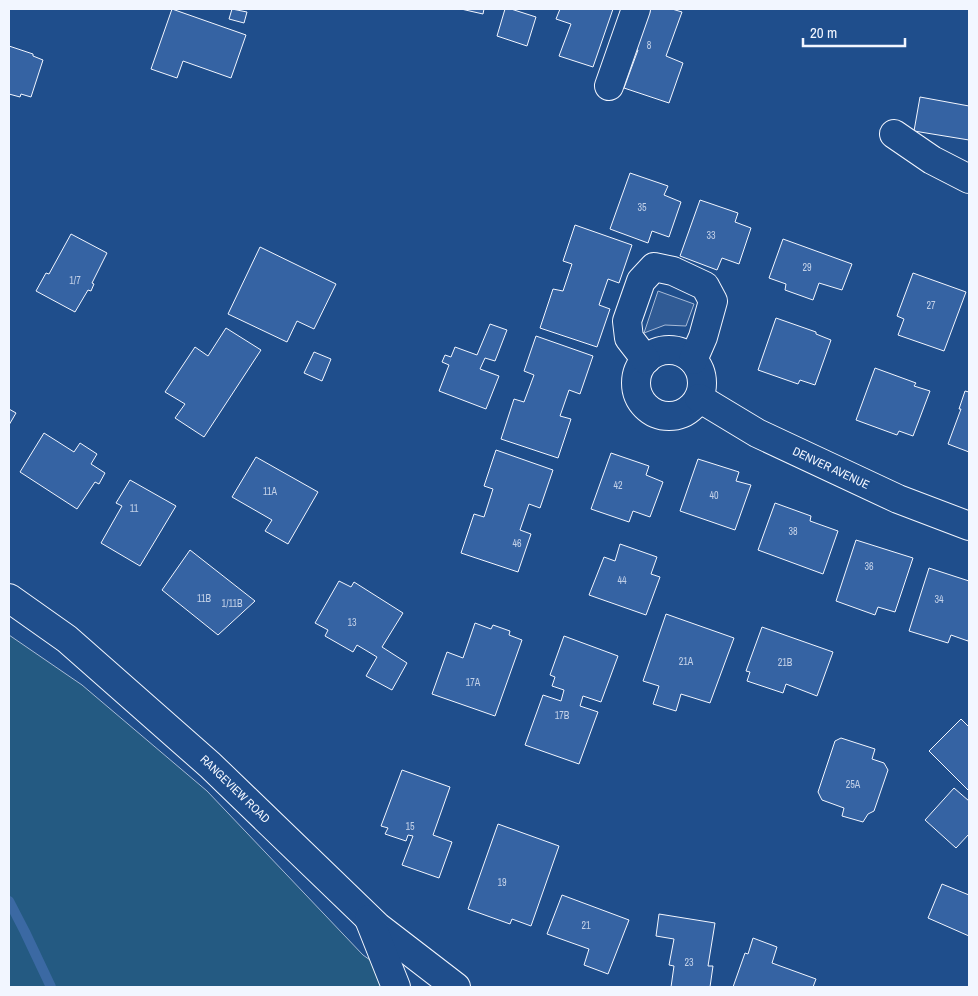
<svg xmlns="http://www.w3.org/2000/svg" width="978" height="996" font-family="'Archivo Narrow',sans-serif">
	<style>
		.green { fill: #245a82; stroke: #a8bbd7 }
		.parking { fill: #305b95; stroke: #a8bbd7 }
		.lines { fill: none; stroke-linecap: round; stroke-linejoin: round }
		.stream { stroke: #3b69a3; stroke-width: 10 }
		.building { fill: #3563a3; stroke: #f2f6ff }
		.minor-casing { stroke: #f2f6ff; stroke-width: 30 }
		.minor { stroke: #1f4e8c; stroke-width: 28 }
		.labels { text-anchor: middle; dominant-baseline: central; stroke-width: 4; stroke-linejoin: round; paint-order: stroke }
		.number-label { font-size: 10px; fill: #c3d1e8 }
		.street-label { font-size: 12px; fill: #f2f6ff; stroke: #1f4e8c }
	</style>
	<rect width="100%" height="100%" fill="#1f4e8c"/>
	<path class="green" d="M9,635L82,685L207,791L363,955L408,987H9Z"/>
	<path class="parking" d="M658,291L694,304L686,326L665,325L644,333Z"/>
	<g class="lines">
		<path class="stream" d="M9,901L25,932L51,987"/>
	</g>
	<g class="building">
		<path d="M172,9L246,35L231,78L183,61L177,78L151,69Z"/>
		<path d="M232,9L247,12L244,23L229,19Z"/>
		<path d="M461,9H484L483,14Z"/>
		<path d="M505,9H511L536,17L527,46L497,36Z"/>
		<path d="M560,9H613L593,67L559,56L571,24L556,19Z"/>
		<path d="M648,9H672L682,12L666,56L683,63L669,103L624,88L638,50L627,47Z"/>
		<path d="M9,46L33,54V56L43,60L31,97L21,94L20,97L9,94Z"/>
		<path d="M920,97L969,106V140L914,131Z"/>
		<path d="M630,173L668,186L664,195L681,202L669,237L652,231L648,243L610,229Z"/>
		<path d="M700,200L738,213L735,222L751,228L739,264L722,258L717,270L680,256Z"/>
		<path d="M575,225L632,245L619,283L608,279L599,305L610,309L597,347L540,328L553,289L563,291L572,264L563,261Z"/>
		<path d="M71,234L107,253L92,283L94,284L91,291L88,290L75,312L36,291L46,273L49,274Z"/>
		<path d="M783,239L852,264L842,290L819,283L813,300L785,290L786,284L769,278Z"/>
		<path d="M260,247L336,284L314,329L297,321L287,342L228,314Z"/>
		<path d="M913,273L966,292L944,351L898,335L904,319L897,316Z"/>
		<path d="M776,318L816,332V334L831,340L815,385L800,380L798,384L758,370Z"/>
		<path d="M490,324L507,330L495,361L485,358L480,369L499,376L486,409L439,391L449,365L442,362L445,355L451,357L455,347L477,355Z"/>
		<path d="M226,328L261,350L204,437L175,418L185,404L165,392L195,347L208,356Z"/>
		<path d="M536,336L593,356L580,394L569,390L560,416L571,419L558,458L501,439L514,399L524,402L534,375L524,371Z"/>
		<path d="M314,352L331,359L322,381L304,373Z"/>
		<path d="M875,368L916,383L914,386L930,391L913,436L899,431L897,435L856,420Z"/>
		<path d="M965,391L969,392V452L948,444L961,409H959Z"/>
		<path d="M9,409L16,413L9,425Z"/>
		<path d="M44,433L74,452L80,443L97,454L91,464L105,473L99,484L95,482L77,509L20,472Z"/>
		<path d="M496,450L553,470L540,508L529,504L520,530L531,534L518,572L461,553L474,514L484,517L493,489L484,486Z"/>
		<path d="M611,453L649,466L646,475L663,482L650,517L633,511L629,522L591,509Z"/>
		<path d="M256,457L318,492L288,544L265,531L272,520L232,497Z"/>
		<path d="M698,459L739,472L736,481L751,485L735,530L680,511Z"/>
		<path d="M130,480L176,506L140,566L101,543L122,506L116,503Z"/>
		<path d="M775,503L811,516L810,521L838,531L823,574L758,550Z"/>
		<path d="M856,540L913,558L895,612L878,607L875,615L836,601Z"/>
		<path d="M620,544L657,557L651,574L660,577L646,615L589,595L604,557L615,561Z"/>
		<path d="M190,550L255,601L218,635L162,590Z"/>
		<path d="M929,568L969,581V637L968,641L951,635L948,643L909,631Z"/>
		<path d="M339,581L351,587L354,582L403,613L382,647L407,663L392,690L366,676L377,657L357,645L353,652L325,636L328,630L315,623Z"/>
		<path d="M666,614L734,638L710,703L681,694L676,711L653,704L659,686L643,681Z"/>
		<path d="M475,623L491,629L493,625L510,631L509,635L522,640L495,716L432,694L447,652L463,658Z"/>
		<path d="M762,627L833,652L817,696L786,684L783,693L747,681L750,672L746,671Z"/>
		<path d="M564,636L618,656L601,702L583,696L580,706L598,712L579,764L525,745L543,695L561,701L564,690L552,686L555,677L550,675Z"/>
		<path d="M961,719L969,727V791L929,751Z"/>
		<path d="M841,738L875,749L872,759L884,763L888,770L874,811L868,814L863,822L842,816L844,808L822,800L818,792L835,741Z"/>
		<path d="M402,770L450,787L433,835L452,842L439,878L402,865L413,836L408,835L406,841L385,834L388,828L381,826Z"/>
		<path d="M954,788L969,801V834L956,848L925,820Z"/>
		<path d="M498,824L559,846L531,926L512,919L510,924L468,909Z"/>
		<path d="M942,884L969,895V936L928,918Z"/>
		<path d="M562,895L629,920L608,974L584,965L589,949L547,934Z"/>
		<path d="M659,914L715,923L708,966H713L710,987H671L674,966L669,965L674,939L656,936Z"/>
		<path d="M753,938L777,947L772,963L816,979L813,987H733L745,953L748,954Z"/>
	</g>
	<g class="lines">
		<g class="minor-casing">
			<g id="minor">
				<path d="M609,86L636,9"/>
				<path d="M894,134L932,160L969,179"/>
				<circle cx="669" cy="383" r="33"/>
				<path d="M646,360L629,338L627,321L641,281L654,267L673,271L705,286L713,301L703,337L693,360"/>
				<path d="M699,398L757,433L898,499L969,526"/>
				<path d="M9,598L67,639L210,765L378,927L456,987"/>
				<path d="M369,919L396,987"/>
			</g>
		</g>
		<use href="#minor" class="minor"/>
	</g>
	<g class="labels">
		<g class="number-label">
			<text x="649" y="45">8</text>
			<text x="642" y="207">35</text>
			<text x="711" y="235">33</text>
			<text x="807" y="267">29</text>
			<text x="75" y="280">1/7</text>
			<text x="931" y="305">27</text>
			<text x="618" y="485">42</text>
			<text x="270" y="491">11A</text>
			<text x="714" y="495">40</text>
			<text x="134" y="508">11</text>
			<text x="793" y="531">38</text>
			<text x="517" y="543">46</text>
			<text x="869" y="566">36</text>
			<text x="622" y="580">44</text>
			<text x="204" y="598">11B</text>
			<text x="939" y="599">34</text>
			<text x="232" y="603">1/11B</text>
			<text x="352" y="622">13</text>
			<text x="686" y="661">21A</text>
			<text x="785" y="662">21B</text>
			<text x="473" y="682">17A</text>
			<text x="562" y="715">17B</text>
			<text x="853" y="784">25A</text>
			<text x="410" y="826">15</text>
			<text x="502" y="882">19</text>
			<text x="586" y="925">21</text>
			<text x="689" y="962">23</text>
		</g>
		<g class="street-label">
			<text transform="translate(831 468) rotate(25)">DENVER AVENUE</text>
			<text transform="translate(235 789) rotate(44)">RANGEVIEW ROAD</text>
		</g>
	</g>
	<rect width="978" height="996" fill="none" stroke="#f2f6ff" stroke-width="20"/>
	<path d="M803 38v8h102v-8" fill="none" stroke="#f2f6ff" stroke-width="2.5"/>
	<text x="810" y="38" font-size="15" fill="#f2f6ff" stroke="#1f4e8c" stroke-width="4" paint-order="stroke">20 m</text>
</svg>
